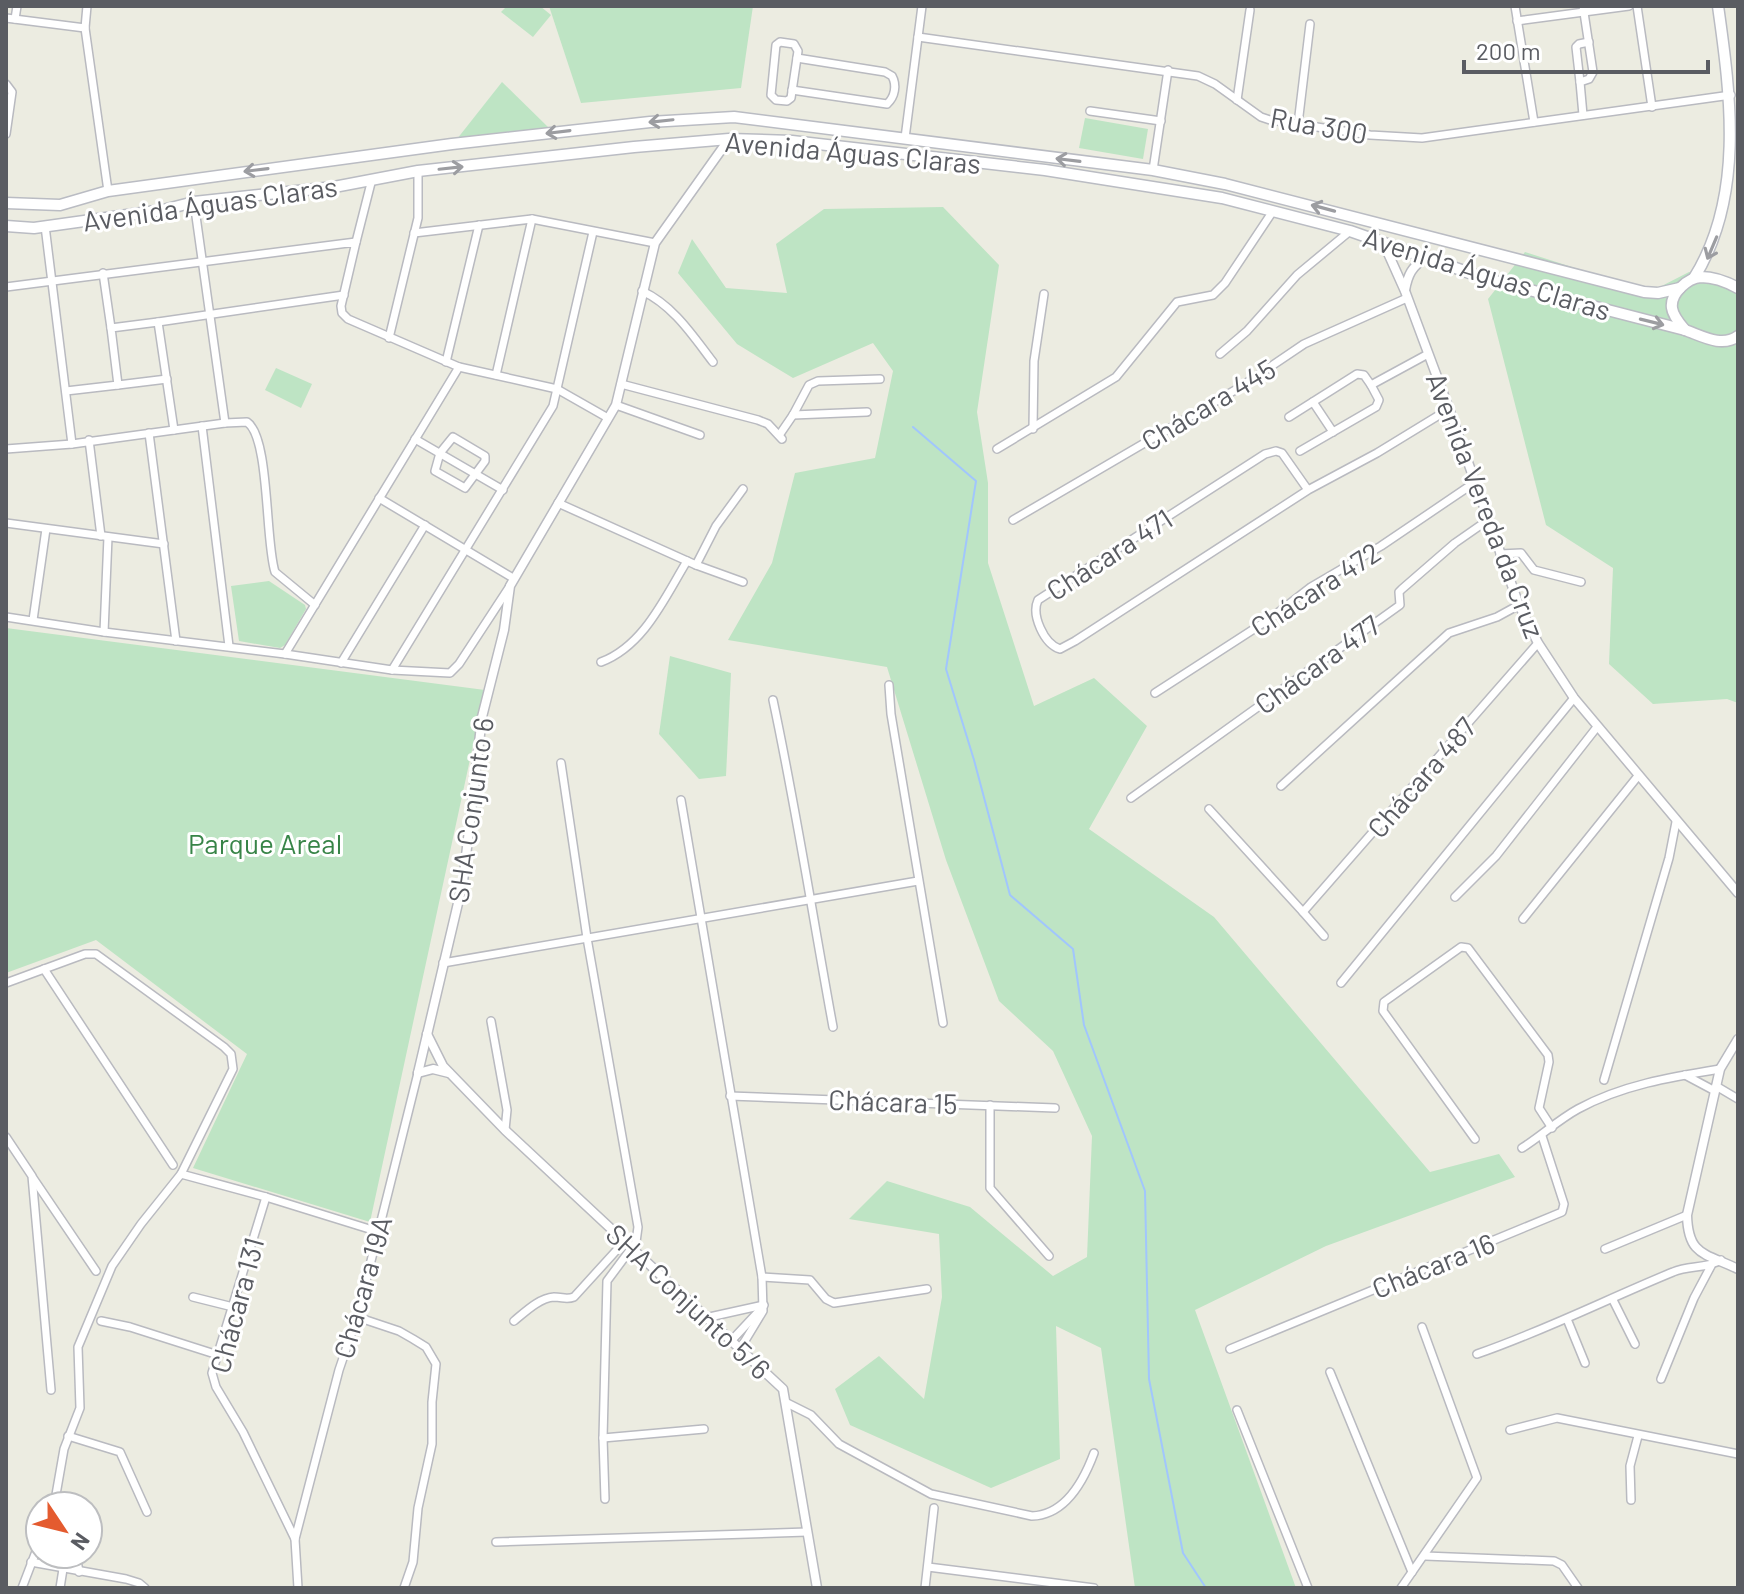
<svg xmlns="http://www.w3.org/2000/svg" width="1744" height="1594" font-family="Barlow,sans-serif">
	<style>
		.green { fill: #bee4c4 }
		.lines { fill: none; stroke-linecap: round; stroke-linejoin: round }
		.stream { stroke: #a1c6fd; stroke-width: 2 }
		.minor-casing { stroke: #b9bac0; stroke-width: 10 }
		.tertiary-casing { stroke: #b9bac0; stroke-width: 11 }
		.secondary-casing { stroke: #babcc3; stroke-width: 13 }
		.minor { stroke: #fff; stroke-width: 7 }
		.tertiary { stroke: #fff; stroke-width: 8 }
		.secondary { stroke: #fff; stroke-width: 10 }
		.oneway { stroke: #9c9da1 }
		.labels { text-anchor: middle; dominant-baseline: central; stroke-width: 6; stroke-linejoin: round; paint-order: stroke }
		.street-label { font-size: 28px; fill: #5a5c62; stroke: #fff }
		.park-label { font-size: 28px; fill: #378447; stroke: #fff }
	</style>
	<rect width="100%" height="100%" fill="#ecece1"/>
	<g class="green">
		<path d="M507,6H540L551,15L533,37L501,12Z"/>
		<path d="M549,6H753L741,88L581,103Z"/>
		<path d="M502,82L549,128L457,139Z"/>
		<path d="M1085,118L1148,129L1143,159L1079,148Z"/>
		<path d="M943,207L999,265L977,412L988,483V563L1034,706L1094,678L1147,726L1089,829L1214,917L1430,1172L1499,1154L1515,1177L1326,1246L1195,1310L1296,1588H1135L1101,1348L1056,1326L1060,1459L991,1488L850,1425L835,1389L879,1356L924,1399L942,1297L939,1234L849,1219L887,1181L970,1207L1053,1276L1087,1257L1092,1136L1053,1051L999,1001L946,860L887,667L728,640L772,563L795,473L875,458L893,371L873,343L793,378L737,344L678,273L692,239L726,288L787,293L776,244L824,209Z"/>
		<path d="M1525,252L1650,292L1689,272L1738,283V703L1727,699L1653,704L1609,664L1613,568L1546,525L1488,299Z"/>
		<path d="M276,368L312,384L301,408L265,390Z"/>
		<path d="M269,581L305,605L306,609L285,645L280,648L239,641L231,586Z"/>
		<path d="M6,628L485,690L370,1222L193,1168L247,1054L96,940L6,973Z"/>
		<path d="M670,656L731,673L726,776L699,779L659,734Z"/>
	</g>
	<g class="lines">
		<path class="stream" d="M913,427L976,481L946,669L974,760L1010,895L1073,949L1084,1025L1145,1191L1149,1379L1183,1553L1206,1588"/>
		<g class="minor-casing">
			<g id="minor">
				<path d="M87,6L85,28L108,191"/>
				<path d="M1515,6L1534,122"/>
				<path d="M1637,6L1652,107"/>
				<path d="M6,18L85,28"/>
				<path d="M15,19L17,6"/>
				<path d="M1517,21L1629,6"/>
				<path d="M918,37L1198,76L1215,84L1261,117L1270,120L1370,135L1422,138L1731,95"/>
				<path d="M780,42L794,44L798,51L791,98L787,101L776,100L771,95L776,45Z"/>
				<path d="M1580,82L1576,47L1579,44L1589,42"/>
				<path d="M6,84L12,92L6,134"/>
				<path d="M792,90L887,104C895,97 897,85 892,76L885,72L797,58"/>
				<path d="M1237,100L1250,10"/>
				<path d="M1090,111L1161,121"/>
				<path d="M1583,115L1580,82L1589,79L1593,72L1583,6"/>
				<path d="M1298,124L1310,24"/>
				<path d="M905,138L922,6"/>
				<path d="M1153,170L1168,70"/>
				<path d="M194,202L225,423L247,422C270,437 265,542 275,572L315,605"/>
				<path d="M45,226L72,444"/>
				<path d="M414,233L532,219L655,243"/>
				<path d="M356,242L372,179"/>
				<path d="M103,273L111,328"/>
				<path d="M6,287L356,242L341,306L342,313L348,319L459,367L285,654"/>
				<path d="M642,291C673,305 693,336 713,362"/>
				<path d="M158,322L344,295"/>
				<path d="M389,338L418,218V171"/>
				<path d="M1220,354L1247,331L1297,275L1350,231"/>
				<path d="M446,362L479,225"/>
				<path d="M459,367L557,389L608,418"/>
				<path d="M496,375L532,219"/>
				<path d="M621,384L758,420L768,424L782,439"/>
				<path d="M118,385L167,379"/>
				<path d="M66,391L118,385L111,328L158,322L174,430"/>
				<path d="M1313,402L1333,432"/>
				<path d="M616,405L700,435"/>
				<path d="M793,415L867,412"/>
				<path d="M1289,417L1357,374L1364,375L1371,385"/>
				<path d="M202,426L229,646"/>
				<path d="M1033,429L1034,361L1044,294"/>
				<path d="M149,433L176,641"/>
				<path d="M780,434L793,415L809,385L818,381L880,379"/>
				<path d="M453,437L485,456V461L465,488L435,471L440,453Z"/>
				<path d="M415,439L503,490"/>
				<path d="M89,440L101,536"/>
				<path d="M6,449L72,444L225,423"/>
				<path d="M997,449L1116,377L1177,302L1213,295L1225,283L1273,211"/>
				<path d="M1300,451L1376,407L1379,400L1371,385L1428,354"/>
				<path d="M1308,490L1282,453L1276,451L1265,454L1038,600C1031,615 1044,644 1060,649L1075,641L1308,490L1377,453L1449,409"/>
				<path d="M379,498L513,578"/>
				<path d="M558,503L696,565L743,582"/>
				<path d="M1013,520L1242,386L1304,344L1407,298"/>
				<path d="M6,523L164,544"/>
				<path d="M1500,554L1521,553L1534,570L1581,582"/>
				<path d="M696,565L716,526L743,489"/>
				<path d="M6,617L104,632L285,654L392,670L450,673L459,664L510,586"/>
				<path d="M33,620L46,529"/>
				<path d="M104,632L108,537"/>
				<path d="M601,662C644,646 665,597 687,561"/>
				<path d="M341,663L425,525"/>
				<path d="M392,670L553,406L593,232"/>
				<path d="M889,685L891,714L943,1023"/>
				<path d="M1155,693L1271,618L1311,587L1381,546L1474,483"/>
				<path d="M773,700C796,808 813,918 833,1027"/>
				<path d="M561,763L587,938L638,1227L636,1242L607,1281L603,1438L605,1499"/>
				<path d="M1281,786L1449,633L1497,617L1519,605"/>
				<path d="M1131,798L1400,605L1399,592L1402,589L1455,543L1488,520"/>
				<path d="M681,800L762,1277L763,1311L740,1349"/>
				<path d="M1209,809L1303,912L1538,643"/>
				<path d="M1455,897L1496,856L1597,727"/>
				<path d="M1303,912L1324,936"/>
				<path d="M1523,919L1638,776"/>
				<path d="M443,963L918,881"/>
				<path d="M44,969L173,1165"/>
				<path d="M6,983L85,954H96L224,1047L231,1054L233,1069L181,1174L141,1224L112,1266L78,1347L80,1408L64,1449L54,1506"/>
				<path d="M1341,983L1574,698"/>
				<path d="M491,1021L507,1110L505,1130"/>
				<path d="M1685,1075L1715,1091"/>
				<path d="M1604,1080L1669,858L1676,822"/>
				<path d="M1716,1086L1738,1099"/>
				<path d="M730,1096L1055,1108"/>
				<path d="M990,1105V1188L1049,1256"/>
				<path d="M6,1137L32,1176L51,1390"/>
				<path d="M1475,1139L1383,1011L1384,1002L1461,947L1468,948L1548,1055L1549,1062L1539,1108L1552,1128"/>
				<path d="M1522,1148C1541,1136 1558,1120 1578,1109C1622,1085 1671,1077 1720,1069"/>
				<path d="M181,1174L266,1197L379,1232"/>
				<path d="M33,1178L96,1271"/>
				<path d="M266,1197L212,1373L216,1387L243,1432L295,1539"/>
				<path d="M1605,1249L1687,1215"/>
				<path d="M762,1277L810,1280L826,1299L834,1303L927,1289"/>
				<path d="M193,1297L233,1307"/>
				<path d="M1613,1300L1635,1344"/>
				<path d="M357,1317L399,1331L413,1339L426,1347L436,1364L432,1402V1444L418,1508L413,1562L404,1588"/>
				<path d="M705,1318L764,1305"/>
				<path d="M1567,1319L1585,1363"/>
				<path d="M101,1321L130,1327L218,1355"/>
				<path d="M514,1321C525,1312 539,1298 554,1297C563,1297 566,1300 574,1297L624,1242"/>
				<path d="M731,1341L760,1310"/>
				<path d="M1230,1349L1562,1212L1564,1204L1542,1136"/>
				<path d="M1477,1354C1544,1331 1607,1299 1673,1272C1689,1265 1706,1269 1721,1260"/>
				<path d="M1330,1372L1412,1572"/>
				<path d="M1661,1379L1694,1298L1711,1266"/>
				<path d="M787,1403L811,1415L839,1444L931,1494L1032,1516C1066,1515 1084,1480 1094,1453"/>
				<path d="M1237,1410L1308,1588"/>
				<path d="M1510,1430L1557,1418L1738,1454"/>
				<path d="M68,1436L120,1452L147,1512"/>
				<path d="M603,1438L704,1429"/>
				<path d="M1631,1500L1630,1466L1638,1436"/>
				<path d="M496,1542L807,1532"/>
				<path d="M76,1554L79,1572"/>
				<path d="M1425,1556L1554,1561L1562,1565L1578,1588"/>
				<path d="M31,1562L126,1579L139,1583L145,1588"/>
				<path d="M928,1567L1094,1588"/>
				<path d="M22,1588L40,1541"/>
				<path d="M60,1588L63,1569"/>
				<path d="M298,1588L295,1539L339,1370L357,1317L418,1073"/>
				<path d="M925,1588L934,1508"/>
				<path d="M1401,1588L1477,1478L1422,1327"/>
			</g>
		</g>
		<g class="tertiary-casing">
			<g id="tertiary">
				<path d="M1383,242L1405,291L1449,409L1519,605L1538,643L1574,698L1738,893"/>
				<path d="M1405,290C1408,274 1412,267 1425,258"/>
				<path d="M427,1034L443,1066L505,1130L783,1389L817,1588"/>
				<path d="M1738,1039L1720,1069L1687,1215C1688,1256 1705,1253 1738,1269"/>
				<path d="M418,1073L463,882L482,717L504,630L510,586L616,405L655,243L729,139"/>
				<path d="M418,1073L433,1069L449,1073"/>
			</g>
		</g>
		<g class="secondary-casing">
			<g id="secondary">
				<path d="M6,203L60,205L108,191L452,144L650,122L734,117L1153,170L1225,184L1644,292L1658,293L1680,288"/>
				<path d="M6,226L34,228L163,210L194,202L334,187L418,171L634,147L729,139L792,141L1045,170L1222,198L1350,231L1487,279L1685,330C1702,336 1722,348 1738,336"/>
				<path d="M1694,278C1744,198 1731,97 1718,6"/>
				<path d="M1685,330C1680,324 1673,316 1672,308C1670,294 1687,278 1701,277C1713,277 1727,282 1738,288"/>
			</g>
		</g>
		<use href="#minor" class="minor"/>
		<use href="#tertiary" class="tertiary"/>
		<use href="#secondary" class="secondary"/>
	</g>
	<defs><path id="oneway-shaft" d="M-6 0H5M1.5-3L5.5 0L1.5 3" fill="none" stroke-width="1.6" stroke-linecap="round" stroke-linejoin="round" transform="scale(2)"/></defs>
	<g class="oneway">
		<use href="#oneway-shaft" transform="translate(661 121) rotate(174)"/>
		<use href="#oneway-shaft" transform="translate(558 132) rotate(173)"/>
		<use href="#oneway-shaft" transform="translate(1068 160) rotate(-173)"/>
		<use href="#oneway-shaft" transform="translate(451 168) rotate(-6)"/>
		<use href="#oneway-shaft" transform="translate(256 170) rotate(173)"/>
		<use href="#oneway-shaft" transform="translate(1323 208) rotate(-165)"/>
		<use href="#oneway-shaft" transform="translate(1712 248) rotate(113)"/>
		<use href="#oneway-shaft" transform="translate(1652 322) rotate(14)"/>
	</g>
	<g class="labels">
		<g class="street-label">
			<text transform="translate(1319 125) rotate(10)">Rua 300</text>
			<text transform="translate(853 152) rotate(5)">Avenida Águas Claras</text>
			<text transform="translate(210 203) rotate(-8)">Avenida Águas Claras</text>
			<text transform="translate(1487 273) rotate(17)">Avenida Águas Claras</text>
			<text transform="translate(1208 404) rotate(-31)">Chácara 445</text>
			<text transform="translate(1486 505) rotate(69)">Avenida Vereda da Cruz</text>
			<text transform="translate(1109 554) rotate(-33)">Chácara 471</text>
			<text transform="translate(1315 589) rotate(-33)">Chácara 472</text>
			<text transform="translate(1317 664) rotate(-36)">Chácara 477</text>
			<text transform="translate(1421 777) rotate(-49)">Chácara 487</text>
			<text transform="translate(470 810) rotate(-82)">SHA Conjunto 6</text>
			<text transform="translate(893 1101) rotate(2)">Chácara 15</text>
			<text transform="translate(1433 1265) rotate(-22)">Chácara 16</text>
			<text transform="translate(362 1287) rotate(-74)">Chácara 19A</text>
			<text transform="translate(689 1301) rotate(43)">SHA Conjunto 5/6</text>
			<text transform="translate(236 1305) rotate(-75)">Chácara 131</text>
		</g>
		<g class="park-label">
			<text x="265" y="843">Parque Areal</text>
		</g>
	</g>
	<rect width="1744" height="1594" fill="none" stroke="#5a5c62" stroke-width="16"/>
	<g transform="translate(64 1530) rotate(125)"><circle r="38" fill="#ffffff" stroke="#bdbec0" stroke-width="2"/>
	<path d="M0-6L14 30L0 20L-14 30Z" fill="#e45b2f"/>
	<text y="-12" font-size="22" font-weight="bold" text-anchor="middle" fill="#5a5c62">N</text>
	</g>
	<path d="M1464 60v12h244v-12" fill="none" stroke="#5a5c62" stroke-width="4"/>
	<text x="1476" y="60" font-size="24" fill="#5a5c62" stroke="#ffffff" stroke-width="6" paint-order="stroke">200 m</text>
</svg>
